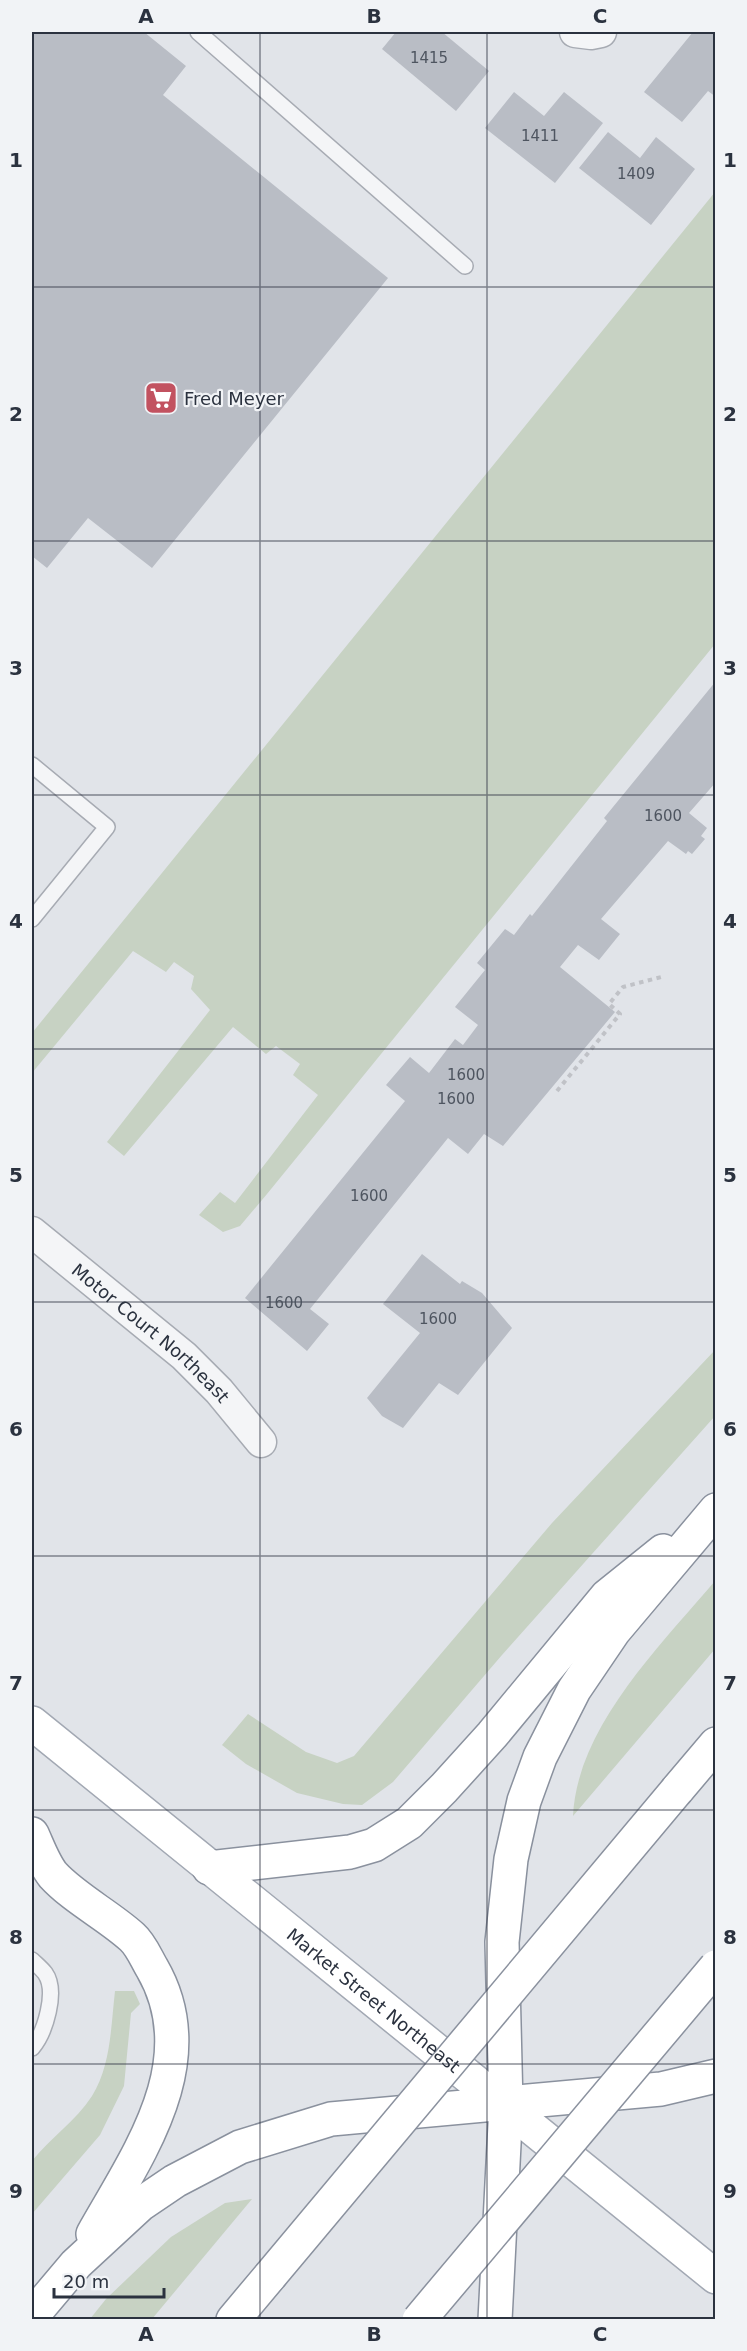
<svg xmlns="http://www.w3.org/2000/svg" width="747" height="2351" font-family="'DejaVu Sans',sans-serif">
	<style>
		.green { fill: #c7d2c3 }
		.building { fill: #b9bdc5 }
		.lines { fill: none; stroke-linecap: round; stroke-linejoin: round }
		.lane-casing { stroke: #a7abb3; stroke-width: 18 }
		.street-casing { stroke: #a7abb3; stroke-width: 33 }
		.primary-casing { stroke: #a2a8b3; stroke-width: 36 }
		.highway-casing { stroke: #8a919e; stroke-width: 36 }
		.path { stroke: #c0c2c7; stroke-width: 4; stroke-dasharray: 4.5 4.5; stroke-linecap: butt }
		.lane { stroke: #f4f5f7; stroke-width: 15 }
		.street { stroke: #f4f5f7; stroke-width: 30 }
		.primary { stroke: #fff; stroke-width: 33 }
		.highway { stroke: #fff; stroke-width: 33 }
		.highway-bridge-casing { stroke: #8a919e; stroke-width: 36; stroke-linecap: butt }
		.highway-bridge { stroke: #fff; stroke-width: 33 }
		.grid { fill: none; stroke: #2b323f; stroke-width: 1.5; stroke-opacity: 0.55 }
		.labels { text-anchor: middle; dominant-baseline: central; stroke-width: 4.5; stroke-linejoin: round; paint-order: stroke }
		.number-label { font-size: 15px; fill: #4e5560 }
		.poi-label { font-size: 18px; fill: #2b323f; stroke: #f1f3f6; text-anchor: start }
		.street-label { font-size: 18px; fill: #2b323f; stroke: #f1f3f6 }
		.neatline { fill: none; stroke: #2b323f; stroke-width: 2 }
		.grid-label { font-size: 20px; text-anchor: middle; font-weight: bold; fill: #2b323f }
	</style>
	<rect width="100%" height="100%" fill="#e1e4e9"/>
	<g class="green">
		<path d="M715,192V644L267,1194L240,1226L223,1232L199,1215L220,1192L235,1203L318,1095L293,1075L300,1064L276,1046L266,1054L233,1027L124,1156L107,1142L210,1010L191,989L194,976L174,962L166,972L133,951L32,1073V1033Z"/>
		<path d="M715,1350V1416L502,1655L393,1782L362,1805L343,1804L297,1793L246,1764L222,1745L248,1714L306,1752L337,1763L354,1756L552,1523Z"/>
		<path d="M715,1581V1649L573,1816C577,1727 661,1645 715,1581Z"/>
		<path d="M115,1991H134L140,2004L131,2013L124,2086L100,2135L32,2214V2161C50,2138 76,2121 92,2096C111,2066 111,2025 115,1991Z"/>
		<path d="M252,2199L152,2319H90L106,2299L171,2237L225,2203Z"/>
	</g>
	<g class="building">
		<path d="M32,32H83L86,34L144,32L186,66L163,95L388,278L152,568L88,518L47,568L32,556Z"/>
		<path d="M396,32H442L489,71L456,111L382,49Z"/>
		<path d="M693,32H716V97L708,91L682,122L644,92Z"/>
		<path d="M514,92L544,116L564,92L603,123L555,183L485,128Z"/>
		<path d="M608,132L640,158L656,137L695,169L651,225L579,168Z"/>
		<path d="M716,681V782L689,813L707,828L701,836L705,839L692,854L688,851L686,854L668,841L601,919L620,934L599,960L578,945L560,967L615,1012L503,1146L484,1134L468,1154L448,1138L310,1309L329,1324L307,1351L245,1298L405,1101L386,1085L410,1057L429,1073L455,1039L463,1045L478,1025L455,1007L485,970L477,963L505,929L514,935L530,914L532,916L607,821L604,818Z"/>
		<path d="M422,1254L460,1284L462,1281L482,1293L512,1328L458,1395L439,1383L403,1428L382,1416L367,1398L420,1333L383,1304Z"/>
	</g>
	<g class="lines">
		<g class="lane-casing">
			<g id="lane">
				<path d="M198,32L465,266"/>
				<path d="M32,765L107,827L32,919"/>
				<path d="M32,1960C36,1964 41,1968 45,1973C58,1991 45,2033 32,2048"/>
			</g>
		</g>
		<g class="street-casing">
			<g id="street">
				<path d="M575,32L591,34L601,32"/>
				<path id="s1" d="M32,1232L184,1356L219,1391L261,1442"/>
			</g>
		</g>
		<g class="primary-casing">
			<g id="primary">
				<path id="s2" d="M32,1723L716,2277"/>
			</g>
		</g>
		<g class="highway-casing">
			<g id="highway">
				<path d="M677,1790L716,1744"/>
				<path d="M32,1834C38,1847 44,1864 53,1875C74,1898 109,1916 132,1937C141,1945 146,1958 152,1968C206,2061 138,2154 93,2234"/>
				<path d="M209,1868L350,1852L374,1845L409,1823L444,1788L492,1735L607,1596L663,1551"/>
				<path d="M32,2316L76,2264L141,2204L175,2181L240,2147L331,2119L661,2089L716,2076"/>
				<path d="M233,2320L270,2276"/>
				<path d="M495,2320L506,2105L502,1942L511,1859L524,1801L540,1757L574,1690L614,1631L716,1510"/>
			</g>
		</g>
		<path class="path" d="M557,1091L620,1014L609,1004L623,987L665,976"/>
		<use href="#lane" class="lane"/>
		<use href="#street" class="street"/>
		<use href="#primary" class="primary"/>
		<use href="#highway" class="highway"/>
		<g class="highway-bridge-casing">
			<g id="highway-bridge">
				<path d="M270,2276L677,1790"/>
				<path d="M419,2320L716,1967"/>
			</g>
		</g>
		<use href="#highway-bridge" class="highway-bridge"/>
	</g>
	<path class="grid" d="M260,32V2320M487,32V2320M32,287H716M32,541H716M32,795H716M32,1049H716M32,1302H716M32,1556H716M32,1810H716M32,2064H716"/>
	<defs>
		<g id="supermarket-square" transform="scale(1.725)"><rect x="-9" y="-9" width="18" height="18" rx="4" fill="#c25260" stroke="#f1f3f6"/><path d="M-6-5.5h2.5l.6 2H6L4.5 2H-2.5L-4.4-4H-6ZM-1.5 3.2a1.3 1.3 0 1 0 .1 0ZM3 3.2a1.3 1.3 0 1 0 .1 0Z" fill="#fff"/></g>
	</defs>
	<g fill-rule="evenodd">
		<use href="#supermarket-square" x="161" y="398"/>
	</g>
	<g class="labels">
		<g class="number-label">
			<text x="429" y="58">1415</text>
			<text x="540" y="136">1411</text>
			<text x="636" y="174">1409</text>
			<text x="663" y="816">1600</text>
			<text x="466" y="1075">1600</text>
			<text x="456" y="1099">1600</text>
			<text x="369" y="1196">1600</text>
			<text x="284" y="1303">1600</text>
			<text x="438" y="1319">1600</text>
		</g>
		<g class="poi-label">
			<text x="184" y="398">Fred Meyer</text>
		</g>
		<g class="street-label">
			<text stroke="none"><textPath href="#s1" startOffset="156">Motor Court Northeast</textPath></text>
			<text stroke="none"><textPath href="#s2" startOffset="440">Market Street Northeast</textPath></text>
		</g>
	</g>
	<rect width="747" height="2351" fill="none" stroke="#f1f3f6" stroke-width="66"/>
	<path d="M54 2288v9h110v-9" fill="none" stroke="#2b323f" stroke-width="3"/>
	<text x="63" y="2288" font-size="18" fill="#2b323f" stroke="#f1f3f6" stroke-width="4.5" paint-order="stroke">20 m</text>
	<rect x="33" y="33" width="681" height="2285" class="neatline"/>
	<g class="grid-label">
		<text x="146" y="23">A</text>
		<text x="374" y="23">B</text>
		<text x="600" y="23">C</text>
		<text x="16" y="167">1</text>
		<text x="730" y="167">1</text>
		<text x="16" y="421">2</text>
		<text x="730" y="421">2</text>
		<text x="16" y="675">3</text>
		<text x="730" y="675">3</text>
		<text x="16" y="928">4</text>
		<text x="730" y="928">4</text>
		<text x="16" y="1182">5</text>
		<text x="730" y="1182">5</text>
		<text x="16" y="1436">6</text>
		<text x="730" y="1436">6</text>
		<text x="16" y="1690">7</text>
		<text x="730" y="1690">7</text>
		<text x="16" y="1944">8</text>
		<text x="730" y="1944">8</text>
		<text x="16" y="2198">9</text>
		<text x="730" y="2198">9</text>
		<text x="146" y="2341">A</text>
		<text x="374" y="2341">B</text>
		<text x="600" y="2341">C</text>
	</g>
</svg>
